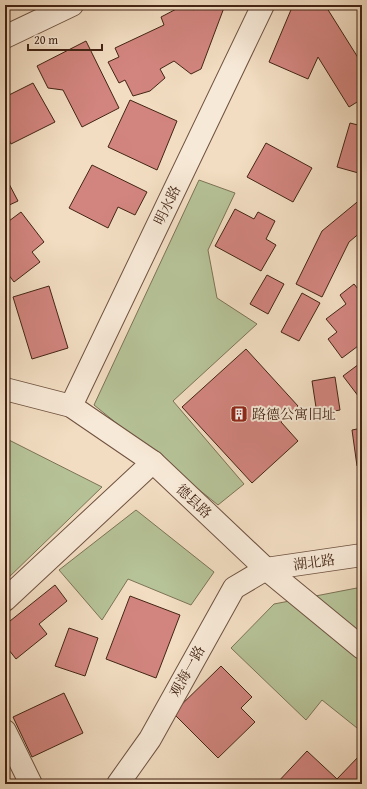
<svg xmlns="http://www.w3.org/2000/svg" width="367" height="789" font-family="'Gentium Book Plus','Noto Serif SC',serif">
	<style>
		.green { fill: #b6c297; stroke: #7c7356 }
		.building { fill: #d2857f; stroke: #432414 }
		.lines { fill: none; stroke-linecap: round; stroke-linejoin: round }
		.minor-casing { stroke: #6f5240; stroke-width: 24 }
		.tertiary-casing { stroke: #6f5240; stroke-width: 24 }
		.minor { stroke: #f7e9d7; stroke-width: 22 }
		.tertiary { stroke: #f7e9d7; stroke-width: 22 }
		.labels { text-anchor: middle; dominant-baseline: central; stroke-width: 4; stroke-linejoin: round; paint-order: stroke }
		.street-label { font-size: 14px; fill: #432414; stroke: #f7e9d7 }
		.poi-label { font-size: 14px; fill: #432414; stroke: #f7e9d7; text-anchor: start }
	</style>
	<rect width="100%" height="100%" fill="#f2ddc2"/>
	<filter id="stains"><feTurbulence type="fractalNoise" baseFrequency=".005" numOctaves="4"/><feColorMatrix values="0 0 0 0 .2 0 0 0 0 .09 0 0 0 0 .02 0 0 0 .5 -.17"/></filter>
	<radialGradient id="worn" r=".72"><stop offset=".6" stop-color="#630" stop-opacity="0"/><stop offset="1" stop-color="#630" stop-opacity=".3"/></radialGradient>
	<g class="green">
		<path d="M199,180L235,193L208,250L217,298L257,324L173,401L244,484L218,505L94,405Z"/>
		<path d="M5,438L102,487L5,581Z"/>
		<path d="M136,510L214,572L191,605L128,579L102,620L59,570Z"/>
		<path d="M362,587V732L322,700L306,720L231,648L274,604Z"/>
	</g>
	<g class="building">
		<path d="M184,5H190L193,10L200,5H225L201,69L191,74L174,61L160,69L165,78L150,91L133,96L125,80L119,83L108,62L119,57L115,48L164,25L161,17Z"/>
		<path d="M293,5H325L362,64V99L349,107L318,57L308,79L269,62Z"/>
		<path d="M86,41L119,108L82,127L63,90L48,88L37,66Z"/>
		<path d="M33,83L55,122L11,144L5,132V97Z"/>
		<path d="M130,100L177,121L157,170L108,147Z"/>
		<path d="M350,123L362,126V174L337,167Z"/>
		<path d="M266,143L312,168L293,202L247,177Z"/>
		<path d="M92,165L147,192L135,215L118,207L108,228L69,208Z"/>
		<path d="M7,180L18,201L5,207V181Z"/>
		<path d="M362,198V231L349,242L322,297L296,284L322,231Z"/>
		<path d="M235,209L254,219L258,212L275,221L266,239L276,245L261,271L215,246Z"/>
		<path d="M21,212L44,242L32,252L40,262L14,282L5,270V224Z"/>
		<path d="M267,275L284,284L268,314L250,304Z"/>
		<path d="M354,284L362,294V343L342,358L328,339L337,332L326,319L346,304L340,295Z"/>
		<path d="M49,286L68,348L32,359L13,297Z"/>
		<path d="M302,293L320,303L299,341L281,332Z"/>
		<path d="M246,349L298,406L281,422L298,441L252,483L182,407Z"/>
		<path d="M359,364L362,368V401L343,376Z"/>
		<path d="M335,377L340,410L317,414L312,381Z"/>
		<path d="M362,428V465L357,466L352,430Z"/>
		<path d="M55,585L67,601L39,624L47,634L16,659L5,645V625Z"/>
		<path d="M130,596L180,615L156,678L106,659Z"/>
		<path d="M69,628L98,638L85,676L55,666Z"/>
		<path d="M221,666L252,697L241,708L255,722L218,758L173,713Z"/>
		<path d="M64,693L83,733L32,757L13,717Z"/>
		<path d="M307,751L337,779L361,754L362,784H276Z"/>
	</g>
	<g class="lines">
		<g class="minor-casing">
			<g id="minor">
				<path d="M71,406L263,5"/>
				<path d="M5,600L153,462"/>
				<path d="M5,731L31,784"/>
				<path d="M118,784L150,739L234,588L266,569L362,555"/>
			</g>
		</g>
		<g class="tertiary-casing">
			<g id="tertiary">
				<path d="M5,37L72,5"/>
				<path d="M5,389L71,406L153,462L266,569L362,648"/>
			</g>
		</g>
		<use href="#minor" class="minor"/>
		<use href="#tertiary" class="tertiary"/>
	</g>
	<defs>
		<g id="building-square" transform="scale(0.9)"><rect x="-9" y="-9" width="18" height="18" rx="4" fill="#8f2418" stroke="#f7e9d7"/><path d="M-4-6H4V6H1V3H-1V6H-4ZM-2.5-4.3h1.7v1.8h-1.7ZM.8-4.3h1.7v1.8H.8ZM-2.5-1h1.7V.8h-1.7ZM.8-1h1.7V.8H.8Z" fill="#fff"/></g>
	</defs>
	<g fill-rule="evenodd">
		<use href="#building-square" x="239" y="414"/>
	</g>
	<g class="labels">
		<g class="street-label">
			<text transform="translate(167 205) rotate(-64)">明水路</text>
			<text transform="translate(194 501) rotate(43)">德县路</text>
			<text transform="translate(314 562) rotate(-8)">湖北路</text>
			<text transform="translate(187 671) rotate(-61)">观海一路</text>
		</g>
		<g class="poi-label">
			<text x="252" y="414">路德公寓旧址</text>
		</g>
	</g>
	<rect width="367" height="789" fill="none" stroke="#f2ddc2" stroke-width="20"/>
	<rect x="6" y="6" width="355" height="777" fill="none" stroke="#432414" stroke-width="2"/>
	<rect x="10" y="10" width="347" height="769" fill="none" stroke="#432414"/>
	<path d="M28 44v6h74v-6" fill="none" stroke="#432414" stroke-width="2"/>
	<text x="34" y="44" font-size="12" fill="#432414" stroke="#f7e9d7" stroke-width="3" paint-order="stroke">20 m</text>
	<rect width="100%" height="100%" filter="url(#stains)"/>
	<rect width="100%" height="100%" fill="url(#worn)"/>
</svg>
